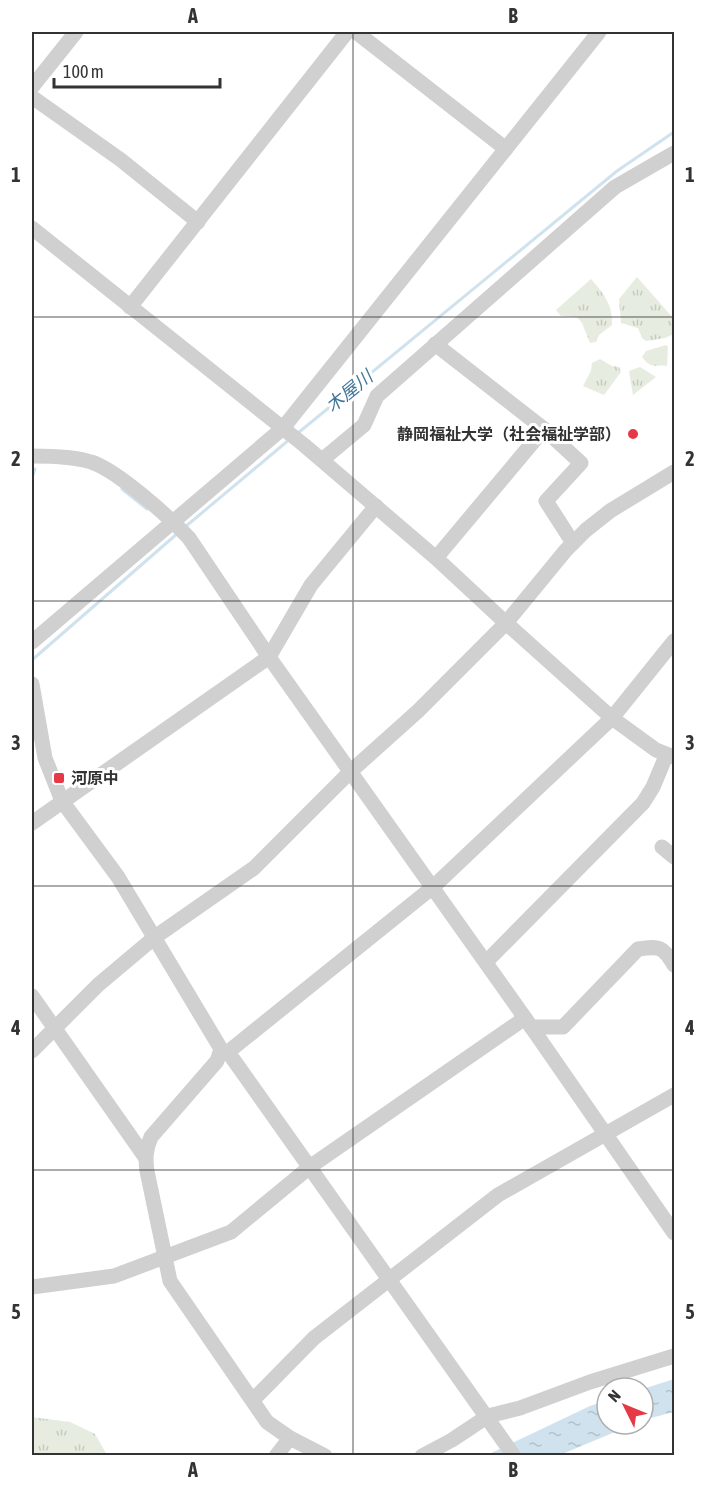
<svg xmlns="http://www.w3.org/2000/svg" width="706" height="1487" font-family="'Asap Condensed','Noto Sans JP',sans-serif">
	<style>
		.grass { fill: url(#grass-tufts) }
		.water { fill: url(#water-ripples) }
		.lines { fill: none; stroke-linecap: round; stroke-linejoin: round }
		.stream { stroke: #cfe2ee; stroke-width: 3 }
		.minor { stroke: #d0d0d0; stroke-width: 15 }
		.grid { fill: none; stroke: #333; stroke-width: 1.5; stroke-opacity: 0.55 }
		.poi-dot { fill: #e63946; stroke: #fff; stroke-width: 2 }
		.labels { text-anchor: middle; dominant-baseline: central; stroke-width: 6; stroke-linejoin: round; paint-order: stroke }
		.poi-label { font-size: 16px; font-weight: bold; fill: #333; stroke: #fff; text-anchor: end }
		.water-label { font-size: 18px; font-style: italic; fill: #3f7597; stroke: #fff }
		.neatline { fill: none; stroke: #333; stroke-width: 2 }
		.grid-label { font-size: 20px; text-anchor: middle; font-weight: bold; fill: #333 }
	</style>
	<defs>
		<pattern id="grass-tufts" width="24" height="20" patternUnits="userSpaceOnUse" patternTransform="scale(1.5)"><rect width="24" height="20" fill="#e6ecdf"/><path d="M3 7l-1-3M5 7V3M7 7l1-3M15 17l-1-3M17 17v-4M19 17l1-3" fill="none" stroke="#c6cbc0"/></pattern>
		<pattern id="water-ripples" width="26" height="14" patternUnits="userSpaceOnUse" patternTransform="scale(1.5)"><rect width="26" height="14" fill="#cfe2ee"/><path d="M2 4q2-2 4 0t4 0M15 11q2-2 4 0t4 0" fill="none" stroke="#b2c2cd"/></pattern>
	</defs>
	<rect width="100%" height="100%" fill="#fff"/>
	<g class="grass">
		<path d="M637,277L674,319V334L665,338L646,341L642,338L638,328L621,323L619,299Z"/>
		<path d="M591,279C604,294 613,305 612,325L599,335L596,342L590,343L582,323L577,317L561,316L556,310Z"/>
		<path d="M666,345L668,347L667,366C655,364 652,370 642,357L646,351Z"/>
		<path d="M600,359L612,366L619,367L621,372L604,395L583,386L591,371L592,363Z"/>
		<path d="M640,367L656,377L633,395L629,371Z"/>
		<path d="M32,1417L70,1422L95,1434L107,1455H32Z"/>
	</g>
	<g class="water">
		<path d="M674,1379V1412L643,1420V1389Z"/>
		<path d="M607,1400V1424H634L560,1455L485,1456L590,1406Z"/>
	</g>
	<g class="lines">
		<g class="stream">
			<path d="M298,433L617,171L674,132"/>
			<path d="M32,478L35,469"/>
			<path d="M122,489L147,509"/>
			<path d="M185,527L290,439"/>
			<path d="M32,660L178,533"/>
		</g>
		<g class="minor">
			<path d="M356,32L506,149"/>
			<path d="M32,87L76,32"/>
			<path d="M32,97L121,160L198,222"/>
			<path d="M32,228L304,445L436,558L506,623L612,718L656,750L674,757"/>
			<path d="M130,307L347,32"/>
			<path d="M435,344L544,429L581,463L546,501L573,543"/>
			<path d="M32,456C48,456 76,457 91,462C117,470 169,517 189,538L269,657L525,1018L674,1233"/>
			<path d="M322,460L364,425L377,396L615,187L674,153"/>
			<path d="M436,558L544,429"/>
			<path d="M32,642L283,428L599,32"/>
			<path d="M32,684L45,758L62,801L118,877L221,1049L217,1061L151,1137C146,1149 145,1158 147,1171L170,1281L267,1422L290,1438L325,1456"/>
			<path d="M32,823L269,657L311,585L376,506"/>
			<path d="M662,847L674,857"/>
			<path d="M486,962L643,803L653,787L666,756"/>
			<path d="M32,996L145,1157"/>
			<path d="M531,1027H563L638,949C659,946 663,946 674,965"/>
			<path d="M32,1051L98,985L155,937L254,868L350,772L418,711L506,623L566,550L586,530L610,511L674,472"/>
			<path d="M32,1287L114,1276L231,1232L311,1166L525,1018"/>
			<path d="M253,1400L314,1338L498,1195L674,1095"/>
			<path d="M276,1456L290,1438"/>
			<path d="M422,1456L452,1440L488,1416L520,1408L590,1382L674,1356"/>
			<path d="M514,1456L228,1052L433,887L612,718L674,641"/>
		</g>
	</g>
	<path class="grid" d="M353,32V1456M32,317H674M32,601H674M32,886H674M32,1170H674"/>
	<g class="poi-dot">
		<circle cx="633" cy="434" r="6"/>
		<rect x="53" y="772" width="12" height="12" rx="3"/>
	</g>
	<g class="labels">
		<g class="poi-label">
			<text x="621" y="434">静岡福祉大学（社会福祉学部）</text>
			<text x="71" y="778" text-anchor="start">河原中</text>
		</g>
		<g class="water-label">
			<text transform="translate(349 391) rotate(-39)">木屋川</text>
		</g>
	</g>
	<rect width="706" height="1487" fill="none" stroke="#ffffff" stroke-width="66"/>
	<g transform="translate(625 1406) rotate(313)"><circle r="28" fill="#ffffff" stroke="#adadad" stroke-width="1.5"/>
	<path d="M0-4.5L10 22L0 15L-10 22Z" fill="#e63946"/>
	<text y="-9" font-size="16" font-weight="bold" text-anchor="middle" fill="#333333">N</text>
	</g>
	<path d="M54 78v9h166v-9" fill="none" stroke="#333333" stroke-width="3"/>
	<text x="63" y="78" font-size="18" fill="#333333" stroke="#ffffff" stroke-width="4.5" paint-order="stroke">100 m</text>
	<rect x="33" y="33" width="640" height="1421" class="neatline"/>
	<g class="grid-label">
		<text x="193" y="23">A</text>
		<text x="513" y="23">B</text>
		<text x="16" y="182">1</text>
		<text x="690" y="182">1</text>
		<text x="16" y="466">2</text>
		<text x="690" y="466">2</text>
		<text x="16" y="750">3</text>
		<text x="690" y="750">3</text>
		<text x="16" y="1035">4</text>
		<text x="690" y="1035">4</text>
		<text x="16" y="1319">5</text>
		<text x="690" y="1319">5</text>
		<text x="193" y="1477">A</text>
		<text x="513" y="1477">B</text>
	</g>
</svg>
